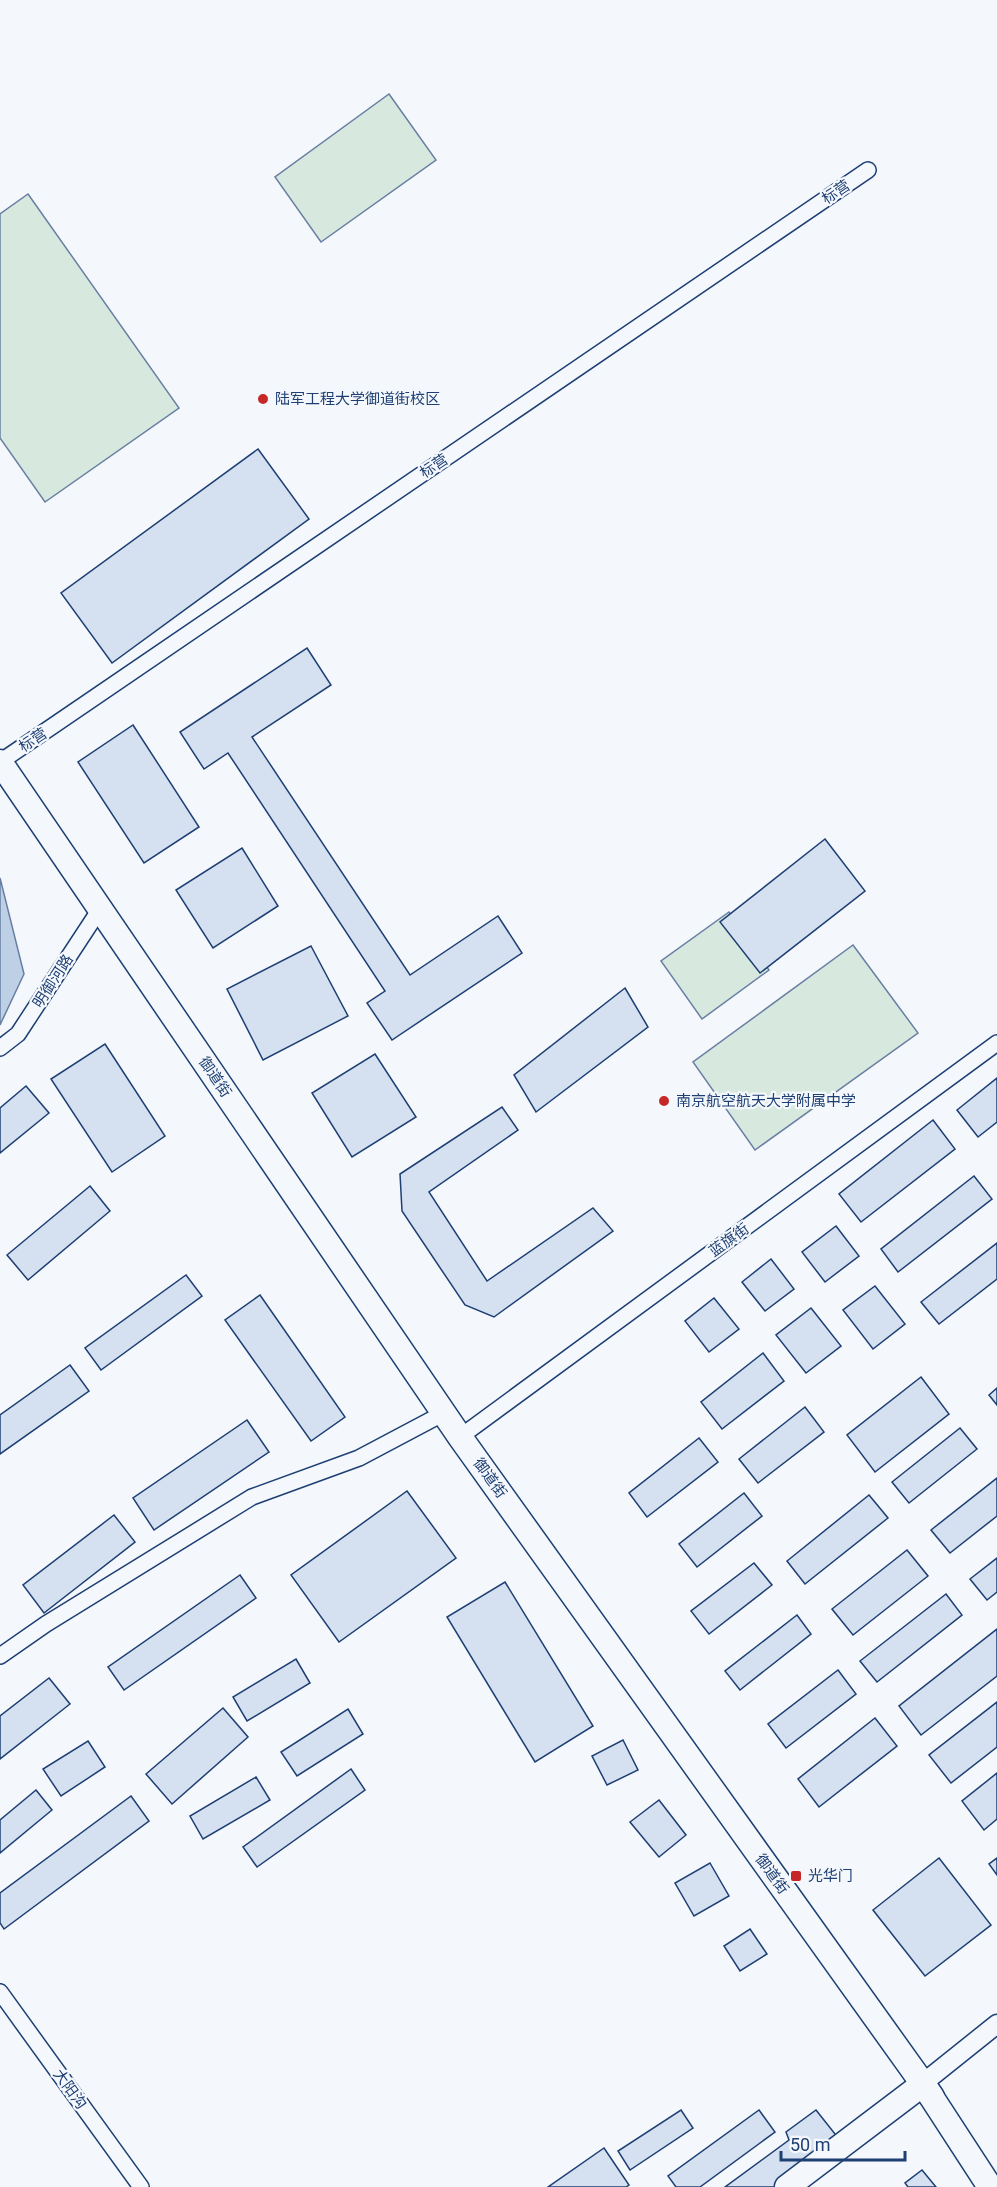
<svg xmlns="http://www.w3.org/2000/svg" width="997" height="2187" font-family="Roboto,'Noto Sans SC',sans-serif">
	<style>
		.green { fill: #d7e8df; stroke: #687fa3; stroke-width: 1.5 }
		.water { fill: #bed0e5; stroke: #687fa3; stroke-width: 1.5 }
		.building { fill: #d5e0f0; stroke: #1d3f73; stroke-width: 1.5 }
		.lines { fill: none; stroke-linecap: round; stroke-linejoin: round }
		.minor-casing { stroke: #1d3f73; stroke-width: 18 }
		.tertiary-casing { stroke: #1d3f73; stroke-width: 21 }
		.primary-casing { stroke: #1d3f73; stroke-width: 27 }
		.minor { stroke: #f4f7fb; stroke-width: 15 }
		.tertiary { stroke: #f4f7fb; stroke-width: 18 }
		.primary { stroke: #f4f7fb; stroke-width: 24 }
		.poi-dot { fill: #c62828; stroke: #f4f7fb; stroke-width: 2 }
		.labels { text-anchor: middle; dominant-baseline: central; stroke-width: 4.5; stroke-linejoin: round; paint-order: stroke }
		.street-label { font-size: 15px; fill: #1d3f73; stroke: #f4f7fb }
		.poi-label { font-size: 15px; fill: #1d3f73; stroke: #f4f7fb; text-anchor: start }
	</style>
	<rect width="100%" height="100%" fill="#f4f7fb"/>
	<g class="green">
		<path d="M389,94L436,160L321,242L275,177Z"/>
		<path d="M28,194L179,408L45,502L0,438V214Z"/>
		<path d="M729,912L769,970L702,1019L661,961Z"/>
		<path d="M853,945L918,1033L755,1150L693,1062Z"/>
	</g>
	<path class="water" d="M0,878L24,974L0,1025Z"/>
	<g class="building">
		<path d="M258,449L309,519L112,663L61,593Z"/>
		<path d="M307,648L331,685L252,737L410,975L498,916L522,953L392,1040L367,1003L385,991L228,753L204,769L180,732Z"/>
		<path d="M133,725L199,827L144,863L78,762Z"/>
		<path d="M825,839L865,891L760,973L720,922Z"/>
		<path d="M242,848L278,906L213,948L176,890Z"/>
		<path d="M311,946L348,1016L263,1060L227,989Z"/>
		<path d="M625,988L648,1027L536,1112L514,1075Z"/>
		<path d="M105,1044L165,1136L112,1172L51,1079Z"/>
		<path d="M375,1054L416,1117L352,1157L312,1093Z"/>
		<path d="M997,1078V1122L978,1137L957,1110Z"/>
		<path d="M26,1086L49,1113L0,1153V1108Z"/>
		<path d="M502,1107L518,1130L429,1192L487,1281L593,1208L613,1231L494,1317L465,1305L402,1211L400,1174Z"/>
		<path d="M933,1120L955,1149L861,1222L839,1194Z"/>
		<path d="M974,1176L992,1199L898,1272L881,1249Z"/>
		<path d="M90,1186L110,1211L28,1280L7,1255Z"/>
		<path d="M836,1226L859,1256L825,1282L802,1252Z"/>
		<path d="M997,1243V1279L939,1324L921,1302Z"/>
		<path d="M771,1259L794,1289L765,1311L742,1282Z"/>
		<path d="M186,1275L202,1296L101,1370L85,1348Z"/>
		<path d="M875,1286L905,1324L873,1349L843,1310Z"/>
		<path d="M260,1295L345,1417L311,1441L225,1320Z"/>
		<path d="M714,1298L739,1329L709,1352L685,1321Z"/>
		<path d="M811,1308L841,1346L806,1373L776,1335Z"/>
		<path d="M763,1353L784,1381L722,1429L701,1402Z"/>
		<path d="M70,1365L89,1391L0,1454V1415Z"/>
		<path d="M921,1377L949,1414L875,1472L847,1435Z"/>
		<path d="M997,1388V1405L989,1395Z"/>
		<path d="M805,1407L824,1432L758,1483L739,1459Z"/>
		<path d="M247,1420L269,1452L154,1530L133,1498Z"/>
		<path d="M960,1428L977,1449L909,1503L892,1482Z"/>
		<path d="M699,1438L718,1462L647,1517L629,1493Z"/>
		<path d="M997,1478V1516L950,1553L931,1530Z"/>
		<path d="M407,1491L456,1558L339,1642L291,1575Z"/>
		<path d="M744,1493L762,1516L697,1567L679,1544Z"/>
		<path d="M869,1495L888,1518L805,1584L787,1561Z"/>
		<path d="M114,1515L135,1542L44,1613L23,1585Z"/>
		<path d="M907,1550L928,1576L853,1635L832,1609Z"/>
		<path d="M997,1558V1592L987,1600L970,1579Z"/>
		<path d="M754,1563L772,1585L709,1634L691,1611Z"/>
		<path d="M240,1575L256,1598L124,1690L108,1667Z"/>
		<path d="M505,1582L593,1726L535,1762L447,1617Z"/>
		<path d="M946,1594L962,1615L877,1682L860,1661Z"/>
		<path d="M797,1615L811,1634L740,1690L725,1671Z"/>
		<path d="M997,1629V1676L921,1735L899,1706Z"/>
		<path d="M296,1659L310,1683L247,1721L233,1697Z"/>
		<path d="M838,1670L856,1694L786,1748L768,1724Z"/>
		<path d="M49,1678L70,1704L0,1759V1716Z"/>
		<path d="M997,1702V1747L951,1783L929,1755Z"/>
		<path d="M223,1708L248,1737L172,1804L146,1774Z"/>
		<path d="M348,1709L363,1734L297,1776L281,1752Z"/>
		<path d="M875,1718L897,1746L819,1807L798,1779Z"/>
		<path d="M623,1740L638,1770L607,1785L592,1756Z"/>
		<path d="M88,1741L105,1767L61,1796L43,1769Z"/>
		<path d="M351,1769L365,1790L257,1867L243,1847Z"/>
		<path d="M997,1773V1819L984,1830L962,1801Z"/>
		<path d="M256,1777L270,1800L203,1839L190,1816Z"/>
		<path d="M36,1790L52,1810L0,1853V1820Z"/>
		<path d="M131,1796L149,1821L4,1929L0,1923V1893Z"/>
		<path d="M659,1800L686,1835L659,1857L630,1822Z"/>
		<path d="M939,1858L991,1925L925,1976L873,1910Z"/>
		<path d="M997,1858V1875L989,1864Z"/>
		<path d="M710,1863L729,1896L694,1916L675,1883Z"/>
		<path d="M750,1929L767,1954L740,1971L724,1946Z"/>
		<path d="M681,2110L693,2128L630,2170L618,2151Z"/>
		<path d="M759,2110L775,2132L700,2187H676L668,2176Z"/>
		<path d="M816,2110L843,2144L779,2187H725L789,2140L786,2132Z"/>
		<path d="M604,2148L629,2185L626,2187H548Z"/>
		<path d="M922,2170L936,2187H908L905,2183Z"/>
	</g>
	<g class="lines">
		<g class="minor-casing">
			<g id="minor">
				<path d="M0,762L868,170"/>
				<path d="M0,1048L18,1034L100,909"/>
				<path d="M460,1437L997,1043"/>
				<path d="M0,1656L46,1624L252,1497L359,1458L444,1413"/>
				<path d="M0,1992L141,2187"/>
			</g>
		</g>
		<g class="tertiary-casing">
			<path id="tertiary" d="M912,2092L997,2024"/>
		</g>
		<g class="primary-casing">
			<g id="primary">
				<path d="M0,762L460,1437L923,2084L990,2187"/>
				<path d="M787,2187L923,2084L932,2097"/>
			</g>
		</g>
		<use href="#minor" class="minor"/>
		<use href="#tertiary" class="tertiary"/>
		<use href="#primary" class="primary"/>
	</g>
	<g class="poi-dot">
		<circle cx="263" cy="399" r="6"/>
		<circle cx="664" cy="1101" r="6"/>
		<rect x="790" y="1870" width="12" height="12" rx="3"/>
	</g>
	<g class="labels">
		<g class="street-label">
			<text transform="translate(836 192) rotate(-34)">标营</text>
			<text transform="translate(434 466) rotate(-34)">标营</text>
			<text transform="translate(33 740) rotate(-34)">标营</text>
			<text transform="translate(53 981) rotate(-57)">明御河路</text>
			<text transform="translate(215 1077) rotate(56)">御道街</text>
			<text transform="translate(729 1240) rotate(-36)">蓝旗街</text>
			<text transform="translate(490 1478) rotate(54)">御道街</text>
			<text transform="translate(772 1874) rotate(54)">御道街</text>
			<text transform="translate(70 2089) rotate(54)">大阳沟</text>
		</g>
		<g class="poi-label">
			<text x="275" y="399">陆军工程大学御道街校区</text>
			<text x="676" y="1101">南京航空航天大学附属中学</text>
			<text x="808" y="1876">光华门</text>
		</g>
	</g>
	<path d="M781 2151v9h124v-9" fill="none" stroke="#1d3f73" stroke-width="3"/>
	<text x="790" y="2151" font-size="18" fill="#1d3f73" stroke="#f4f7fb" stroke-width="4.5" paint-order="stroke">50 m</text>
</svg>
